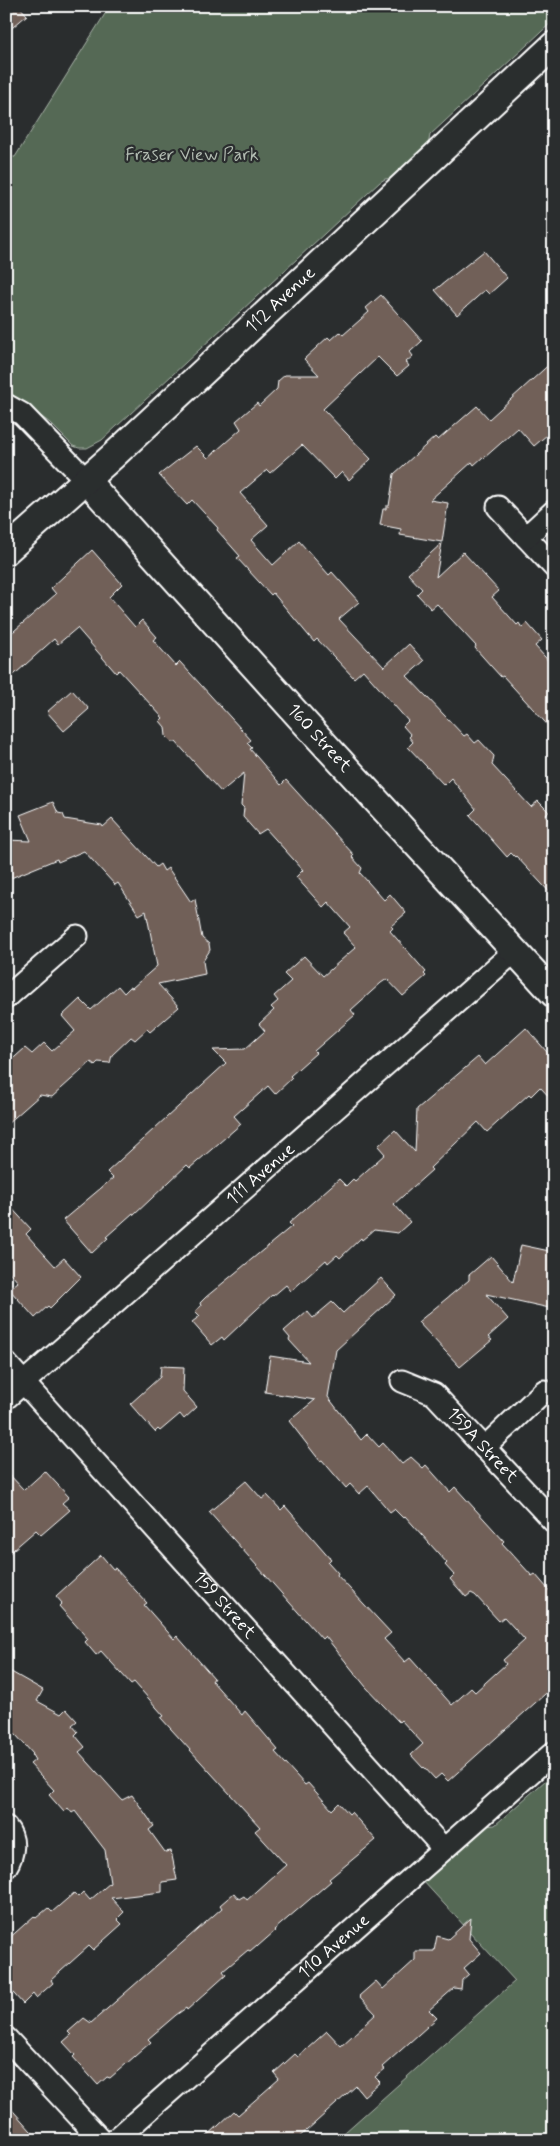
<svg xmlns="http://www.w3.org/2000/svg" width="560" height="2146" font-family="Mynerve,sans-serif">
	<style>
		.green { fill: #546955; stroke: #aab4aa }
		.building { fill: #716059; stroke: #fff }
		.lines { fill: none; stroke-linecap: round; stroke-linejoin: round }
		.minor-casing { stroke: #fff; stroke-width: 25 }
		.tertiary-casing { stroke: #fff; stroke-width: 30 }
		.minor { stroke: #2a2d2e; stroke-width: 21 }
		.tertiary { stroke: #2a2d2e; stroke-width: 26 }
		.labels { text-anchor: middle; dominant-baseline: central; stroke-width: 4.5; stroke-linejoin: round; paint-order: stroke }
		.park-label { font-size: 18px; fill: #b2bcb2; stroke: #2a2d2e }
		.street-label { font-size: 18px; fill: #fff; stroke: #2a2d2e }
	</style>
	<rect width="100%" height="100%" fill="#2a2d2e"/>
	<filter id="ink" filterUnits="userSpaceOnUse"><feTurbulence type="fractalNoise" baseFrequency=".02" numOctaves="2"/><feDisplacementMap in="SourceGraphic" scale="10" xChannelSelector="R" yChannelSelector="G"/><feConvolveMatrix kernelMatrix="1 2 1 2 8 2 1 2 1" color-interpolation-filters="sRGB"/></filter>
	<g filter="url(#ink)">
		<g class="green">
			<path d="M110,6H554V20L430,135L428,146L393,178L385,179L380,182L102,440L87,448H79L73,446L50,423L6,390V157H15Z"/>
			<path d="M554,1773V2140H336L515,1981L422,1880L485,1826L495,1825Z"/>
		</g>
		<g class="building">
			<path d="M6,6H19L27,15L6,33Z"/>
			<path d="M484,251L507,278L489,294L485,290L457,315L435,290Z"/>
			<path d="M381,295L422,341L410,352L413,356L406,362L409,366L397,376L378,357L323,409L371,459L349,480L342,472L335,479L302,445L270,473L267,470L240,493L268,525L251,540L273,565L299,541L329,575L332,572L359,602L339,619L384,667L409,644L424,661L407,676L464,736L467,734L475,743L479,740L494,756L492,765L530,806L531,807L538,801L549,812L545,816L554,826V897L516,856L515,857L511,853L507,857L470,815L476,809L451,778L444,785L408,747L413,742L409,737L411,735L403,726L408,721L363,670L354,678L317,639L314,642L273,593L271,595L237,558L240,556L217,530L218,528L192,500L187,505L159,475L196,446L208,458L241,429L236,421L257,403L259,406L277,389L278,381L285,375H319L304,359L328,337L331,340L340,332L343,335L369,312L366,308Z"/>
			<path d="M554,360V429L534,446L518,428L484,458L483,457L474,465L472,462L430,500L448,503L442,542L400,535L401,529L380,525L383,509H386V506H389L394,474L435,437L438,440L477,406L489,419Z"/>
			<path d="M442,543L436,577L463,552L499,591L492,597L517,625L519,623L522,628L527,623L542,640L535,646L554,667V732L503,676L501,677L491,666L475,648L476,646L438,605L437,604L431,609L417,594L422,589L408,574Z"/>
			<path d="M92,550L122,584L109,597L135,627L142,620L157,637L153,640L176,666L180,662L251,740L247,743L252,748L250,749L281,785L286,780L354,855L352,857L362,868L360,873L384,900L390,894L406,913L391,926L393,928L390,931L426,972L424,974L426,976L403,996L387,979L381,983L351,1010L355,1015L314,1051L316,1053L290,1076L292,1078L275,1094L268,1086L234,1116L241,1124L190,1168L187,1165L134,1215L133,1213L106,1237L108,1238L92,1253L63,1220L113,1178L107,1172L226,1063L213,1050L245,1049L265,1031L259,1024L274,1010L271,1007L278,1001L274,996L291,981L284,974L304,956L323,976L356,947L343,933L350,927L328,902L323,907L296,877L303,870L266,829L258,834L243,817L244,808L241,805L244,773L221,792L176,742H172L166,736L165,727L160,721L163,718L119,670L116,673L77,628L58,644L54,639L6,682V638L56,594L51,588Z"/>
			<path d="M72,690L89,709L64,731L47,712Z"/>
			<path d="M53,802L58,813L63,814L65,819L102,825L103,827L112,819L156,867L160,864L164,871L168,868L191,902L195,899L202,938L209,944L210,950L203,961L205,974L158,984L179,1007L150,1032L147,1029L135,1040L131,1037L112,1055L110,1063L98,1062L95,1065L91,1062L52,1097L40,1095L6,1125V1065L25,1048L32,1054L44,1043L52,1051L75,1031L62,1016L80,999L91,1010L118,986L124,993L130,987L132,988L157,966L146,911L139,915L118,883L115,885L84,851L58,862L57,859L6,880V840L31,841L20,815Z"/>
			<path d="M526,1028L554,1060V1102L540,1087L531,1096L529,1094L487,1132L478,1122L430,1168L432,1170L394,1204L410,1222L398,1233L374,1230L362,1240L361,1238L340,1258L337,1255L328,1263L326,1260L291,1291L286,1285L273,1296L272,1295L224,1340L222,1337L212,1345L192,1322L200,1316L195,1311L201,1306L200,1303L206,1297L292,1226L289,1223L339,1179L346,1186L353,1179L355,1181L385,1154L378,1146L395,1130L415,1152L417,1109L478,1057L485,1065Z"/>
			<path d="M6,1202L31,1229L26,1234L55,1266L64,1258L81,1277L50,1308L48,1306L35,1318L9,1289L18,1282L6,1268Z"/>
			<path d="M521,1245L554,1252V1309L486,1294L508,1319L488,1337L492,1340L460,1367L418,1322L469,1280V1275L491,1256L513,1282Z"/>
			<path d="M381,1278L396,1295L336,1350L328,1397L361,1440L367,1434L379,1447L383,1443L402,1464L411,1457L423,1468L426,1465L450,1492L455,1487L504,1541L502,1543L532,1576L535,1574L554,1596V1686L448,1781L441,1774L435,1779L424,1767L423,1768L411,1755L423,1744L401,1720L399,1722L366,1687L325,1636L322,1639L209,1512L246,1481L262,1499L267,1495L281,1510L285,1506L331,1559L328,1562L338,1573L337,1575L391,1633L384,1639L405,1662L410,1658L452,1705L471,1688L475,1692L506,1664L503,1660L525,1640L504,1617L499,1621L475,1595L471,1593L466,1597L450,1579L454,1575L445,1565L447,1563L405,1516L403,1518L394,1509L390,1512L368,1486L359,1494L350,1484L346,1488L322,1460L320,1461L289,1421L315,1400L265,1392L270,1356L309,1362L289,1340L290,1338L284,1331L307,1311L313,1318L332,1302L343,1313Z"/>
			<path d="M161,1366L184,1367L183,1391L197,1407L184,1419L180,1414L160,1431L158,1429L155,1432L130,1404L160,1377Z"/>
			<path d="M6,1471L24,1490L45,1471L69,1497L62,1503L70,1510L41,1535L36,1530L6,1556Z"/>
			<path d="M101,1555L113,1569L115,1568L147,1603L144,1605L174,1639L177,1636L214,1678L212,1681L242,1715L245,1711L278,1750L275,1752L305,1785L308,1783L332,1810L339,1803L349,1814L351,1812L376,1840L329,1879L331,1881L274,1930L275,1931L258,1946L257,1945L250,1951L248,1950L223,1971L226,1975L187,2010L186,2008L176,2015L148,2039L151,2042L110,2078L107,2077L98,2085L73,2057L75,2055L63,2042L71,2035L68,2032L84,2018L91,2023L222,1908L220,1905L234,1893L239,1899L244,1896L247,1900L286,1865L255,1831L260,1827L161,1718L164,1716L134,1682L131,1684L101,1651L96,1655L85,1642L88,1639L59,1606L62,1603L56,1596Z"/>
			<path d="M6,1669L43,1690L37,1701L61,1714L66,1709L77,1721L72,1725L78,1732L75,1735L85,1747L79,1752L122,1800L132,1795L154,1826L149,1830L165,1852L171,1851L177,1880L162,1882V1892L111,1898L124,1912L117,1919L122,1924L93,1950L89,1946L51,1980L53,1983L36,1998L33,1994L23,2004L6,1985V1941L34,1916L36,1918L48,1908L52,1912L74,1893L78,1897L83,1892L90,1900L110,1883L105,1850L75,1811L72,1813L68,1808L64,1812L49,1795L54,1790L30,1764L35,1760L32,1755L33,1754L16,1735L6,1730Z"/>
			<path d="M471,1918L469,1939L481,1953L464,1968L469,1974L462,1980L461,1989L454,1988L429,2010L437,2018L382,2067L385,2069L375,2077L380,2082L364,2096L356,2086L296,2140H203L234,2111L238,2115L279,2079L274,2073L295,2054L298,2057L327,2031L341,2046L376,2014L359,1996L376,1981L383,1989L415,1960V1951H434L437,1936L448,1939Z"/>
			<path d="M6,2103L39,2140H6Z"/>
		</g>
		<g class="lines">
			<g class="minor-casing">
				<g id="minor">
					<path d="M6,405L22,414L86,480"/>
					<path d="M498,507L554,567"/>
					<path d="M526,537L554,511"/>
					<path d="M6,998L77,936"/>
					<path id="s1" d="M6,1363L443,1848"/>
					<path id="s2" d="M402,1381L434,1394L554,1522"/>
					<path id="s3" d="M6,1398L515,951"/>
					<path d="M484,1448L544,1391"/>
					<path d="M6,1827C16,1839 14,1854 6,1867"/>
					<path d="M6,2038L101,2140"/>
					<path id="s4" d="M115,2140L554,1752"/>
				</g>
			</g>
			<g class="tertiary-casing">
				<g id="tertiary">
					<path id="s5" d="M86,480L306,724L554,994"/>
					<path id="s6" d="M6,551L113,456L554,45"/>
				</g>
			</g>
			<use href="#minor" class="minor"/>
			<use href="#tertiary" class="tertiary"/>
		</g>
	</g>
	<g class="labels">
		<g class="park-label">
			<text x="192" y="155">Fraser View Park</text>
		</g>
		<g class="street-label">
			<text stroke="none"><textPath href="#s6" startOffset="372">112 Avenue</textPath></text>
			<text stroke="none"><textPath href="#s5" startOffset="348">160 Street</textPath></text>
			<text stroke="none"><textPath href="#s3" startOffset="339">111 Avenue</textPath></text>
			<text stroke="none"><textPath href="#s2" startOffset="105">159A Street</textPath></text>
			<text stroke="none"><textPath href="#s1" startOffset="326">159 Street</textPath></text>
			<text stroke="none"><textPath href="#s4" startOffset="292">110 Avenue</textPath></text>
		</g>
	</g>
	<rect width="560" height="2146" fill="none" stroke="#2a2d2e" stroke-width="25"/>
	<rect x="12" y="12" width="535" height="2121" fill="none" stroke="#fff" stroke-width="2" filter="url(#ink)"/>
</svg>
